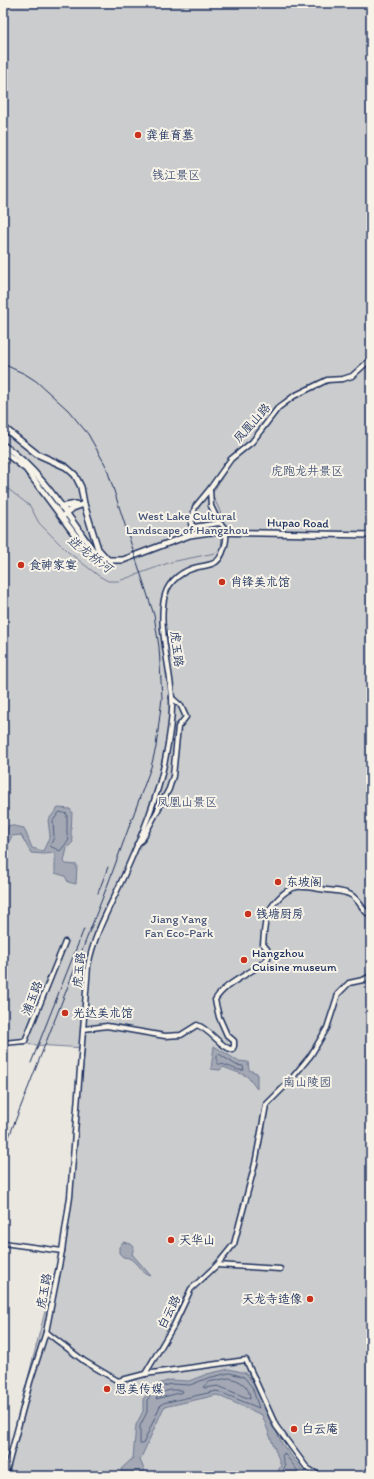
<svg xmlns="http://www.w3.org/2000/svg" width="374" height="1479" font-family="Itim,'LXGW WenKai TC',sans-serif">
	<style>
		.green { fill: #cbcccd; stroke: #737e96 }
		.water { fill: #a3a8b4; stroke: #6d7892 }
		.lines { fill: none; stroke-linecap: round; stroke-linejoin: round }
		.shore { stroke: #515f80; stroke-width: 1 }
		.stream { stroke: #6d7892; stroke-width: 1 }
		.minor-casing { stroke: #1b2f5e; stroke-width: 7 }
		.major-casing { stroke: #1b2f5e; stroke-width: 8 }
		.minor { stroke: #f7f3e8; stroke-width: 4 }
		.major { stroke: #f7f3e8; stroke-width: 5 }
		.rail { stroke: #1b2f5e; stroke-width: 1 }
		.poi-dot { fill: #c8321e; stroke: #f7f3e8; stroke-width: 1.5 }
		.labels { text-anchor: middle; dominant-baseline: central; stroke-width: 4; stroke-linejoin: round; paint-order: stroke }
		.poi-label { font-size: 12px; fill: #1b2f5e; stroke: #f7f3e8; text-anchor: start }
		.park-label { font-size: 12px; fill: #47567a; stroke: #f7f3e8 }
		.street-label { font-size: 12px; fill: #1b2f5e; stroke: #f7f3e8 }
		.water-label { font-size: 13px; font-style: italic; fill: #445378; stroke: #f7f3e8 }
	</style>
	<rect width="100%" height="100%" fill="#eae7e0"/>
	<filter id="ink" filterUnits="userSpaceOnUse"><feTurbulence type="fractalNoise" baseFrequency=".025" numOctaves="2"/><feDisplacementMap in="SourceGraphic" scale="8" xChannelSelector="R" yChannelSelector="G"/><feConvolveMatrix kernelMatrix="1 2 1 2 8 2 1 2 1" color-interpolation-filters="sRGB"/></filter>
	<g filter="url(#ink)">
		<path class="green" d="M3,3H371V1476H3L64,1237L85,1048L3,1043Z"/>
		<g class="water">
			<path d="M58,808L70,809L72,812L71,834L73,842L67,848L64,862L66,864L77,865L76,884L68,882L65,876L55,873V853L44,854L31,853L21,835L12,836L3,854L6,873L3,877V837L9,825L24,828L32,848L43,851L50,836L48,820Z"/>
			<path d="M214,1046L238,1061L248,1062L249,1070L257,1073V1089L247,1076L223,1067L220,1070L211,1069Z"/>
			<path d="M123,1242L131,1244L134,1247L132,1254L151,1276C139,1274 137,1257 123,1257L119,1253V1247Z"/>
			<path d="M229,1369L246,1373L255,1385L282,1444L307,1476H276L281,1465L262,1415L217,1395L164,1407L140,1460L147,1476H123L121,1469L133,1458L136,1425L143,1411V1399L155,1385L170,1380L189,1381L207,1374Z"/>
		</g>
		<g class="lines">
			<g class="shore">
				<path d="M60,812L67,814V834L69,840L60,851L50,846L54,837L53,821Z"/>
				<path d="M219,1054L236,1065L243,1066L244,1070C236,1072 227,1063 217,1064V1056Z"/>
				<path d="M230,1373L244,1377L252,1387L259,1408L217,1391L163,1403L160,1406L143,1444H140V1426L147,1412V1400L157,1388L171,1384L190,1385L208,1378Z"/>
				<path d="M229,1378C240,1380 250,1386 250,1399L218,1386L205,1388L203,1387L209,1382Z"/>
				<path d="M171,1390H182L183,1392L156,1399L160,1393Z"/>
				<path d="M281,1476L285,1466L282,1456L284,1453L302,1476"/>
			</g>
			<g class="stream">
				<path d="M325,383L340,382"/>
				<path d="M278,412L283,407"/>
				<path d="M238,456L252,444"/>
				<path d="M230,464L234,459"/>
				<path d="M3,485L30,506L39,523L68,552L99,576L108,581H119L171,562L215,553L221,548L222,535"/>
				<path d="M221,522L220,511L212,494L227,469"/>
			</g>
			<g class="minor-casing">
				<g id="minor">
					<path d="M210,490L211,506L219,523"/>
					<path d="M137,844L142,840L169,789L173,776L178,727L186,717L181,706L172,698"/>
					<path d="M84,1029L107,1026L165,1036L181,1035L197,1025C211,1030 218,1045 232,1050L234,1046V1041L227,1035L219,1017L215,1000C226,981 253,974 268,958L267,949L263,944C264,935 264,925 267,916C271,905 284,889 297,887C306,886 318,889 327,890C335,891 344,891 351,895C358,899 361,907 367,913H371"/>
					<path d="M3,1043L25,1041L65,942"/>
					<path d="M3,1243L62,1251"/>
					<path d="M217,1265L280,1269"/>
					<path d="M46,1332L84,1361L118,1381L145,1374L246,1360L276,1426L307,1468L320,1476"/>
					<path d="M145,1374L174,1325L191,1289L217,1265L234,1244L255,1164L266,1105L288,1083L311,1055L327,1028L338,994L349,983L363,980L371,976"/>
					<path d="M5,1476L30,1382L46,1332L62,1251L70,1197L88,966C95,930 112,904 126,871C141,837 158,797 165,760C169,740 173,717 172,697C170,666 157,623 165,595C169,580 184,570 198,567C204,566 211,565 216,562C225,555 232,528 219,523L194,527L191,524L195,507L209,490L231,459L252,442L278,408L294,396L327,380L343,379L352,376L371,359"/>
				</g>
			</g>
			<g class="major-casing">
				<g id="major">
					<path d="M3,427L37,454L66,467L75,475L81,487L84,504L98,549L106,558"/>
					<path d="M3,445C39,468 69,518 95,553L109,560H123L168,543L190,535L210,532L371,535"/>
					<path d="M3,451L26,469L81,543L95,559L102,562L108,561"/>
					<path d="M61,507L76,504"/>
					<path d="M63,516L73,508L84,504"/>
				</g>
			</g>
			<use href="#minor" class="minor"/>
			<use href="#major" class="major"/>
			<g class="rail">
				<path d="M3,364L25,374L36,381L68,410L88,434L106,466L154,615L159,647L162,698L156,747L151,767L108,884L3,1152"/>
				<path d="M98,893L108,867"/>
				<path d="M31,1063L84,929"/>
			</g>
		</g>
	</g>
	<g class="poi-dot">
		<circle cx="138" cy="135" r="4"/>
		<circle cx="21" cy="565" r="4"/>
		<circle cx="222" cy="582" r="4"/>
		<circle cx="278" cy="882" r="4"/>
		<circle cx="248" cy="914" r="4"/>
		<circle cx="244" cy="960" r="4"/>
		<circle cx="65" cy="1013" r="4"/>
		<circle cx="171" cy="1240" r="4"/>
		<circle cx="310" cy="1299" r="4"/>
		<circle cx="107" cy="1389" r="4"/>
		<circle cx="294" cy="1429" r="4"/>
	</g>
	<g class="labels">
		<g class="poi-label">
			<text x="146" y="135">龚隹育墓</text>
			<text x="29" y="565">食神家宴</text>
			<text x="230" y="582">肖锋美术馆</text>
			<text x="286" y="882">东坡阁</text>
			<text x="256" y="914">钱塘厨房</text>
			<text x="252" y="953">Hangzhou<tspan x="252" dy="14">Cuisine museum</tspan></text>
			<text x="73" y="1013">光达美术馆</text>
			<text x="179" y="1240">天华山</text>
			<text x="302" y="1299" text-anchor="end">天龙寺造像</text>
			<text x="115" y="1389">思美传媒</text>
			<text x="302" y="1429">白云庵</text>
		</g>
		<g class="park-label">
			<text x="176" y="175">钱江景区</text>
			<text x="307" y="471">虎跑龙井景区</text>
			<text x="187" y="516">West Lake Cultural<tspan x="187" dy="14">Landscape of Hangzhou</tspan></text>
			<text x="187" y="802">凤凰山景区</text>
			<text x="179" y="919">Jiang Yang<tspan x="179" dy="14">Fan Eco-Park</tspan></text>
			<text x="307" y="1082">南山陵园</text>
		</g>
		<g class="street-label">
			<text transform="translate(252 423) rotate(-48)">凤凰山路</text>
			<text transform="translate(298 523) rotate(1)">Hupao Road</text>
			<text transform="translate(177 649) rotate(83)">虎玉路</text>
			<text transform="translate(79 970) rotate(-84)">虎玉路</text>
			<text transform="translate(32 998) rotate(-68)">浦玉路</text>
			<text transform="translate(44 1291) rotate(-79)">虎玉路</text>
			<text transform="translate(169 1312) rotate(-63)">白云路</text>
		</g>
		<g class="water-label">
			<text transform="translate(90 554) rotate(37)">进龙桥河</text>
		</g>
	</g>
	<rect width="374" height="1479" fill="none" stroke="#f7f3e8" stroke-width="16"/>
	<rect x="8" y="8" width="358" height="1463" fill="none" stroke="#1b2f5e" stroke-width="1.5" filter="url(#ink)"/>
</svg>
